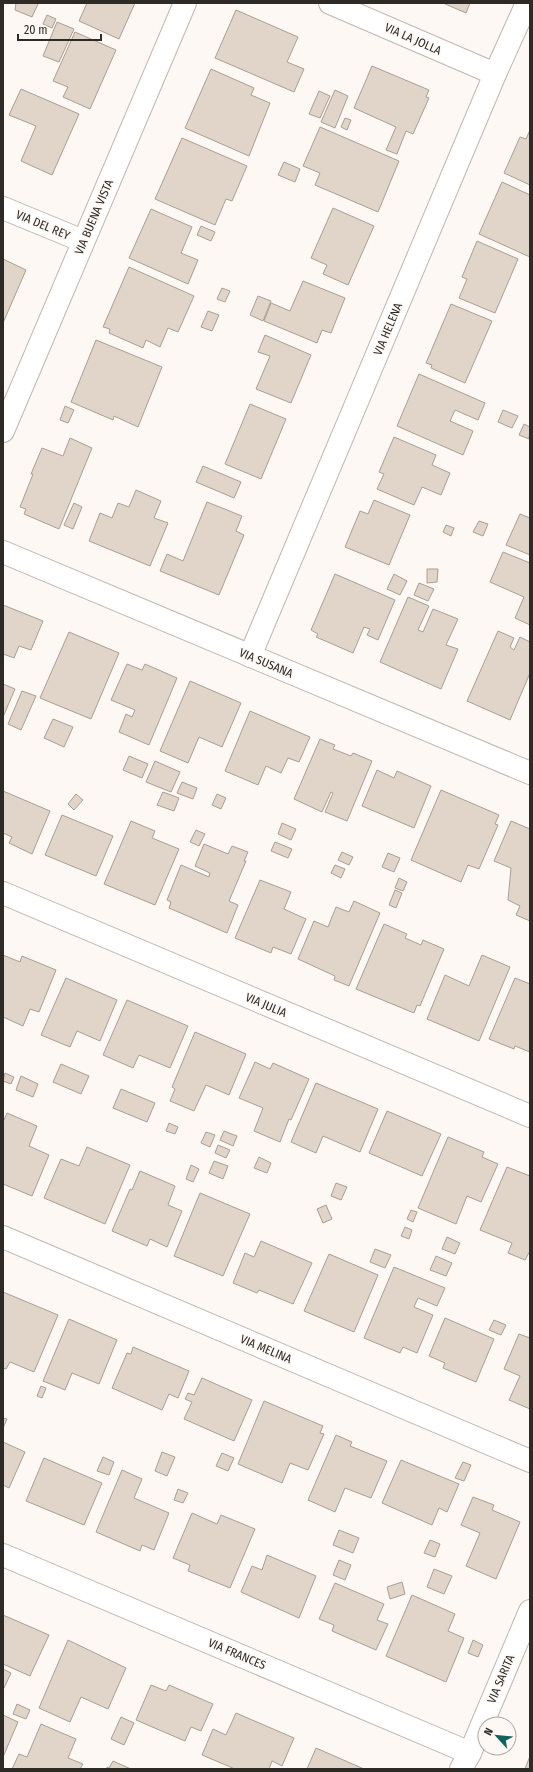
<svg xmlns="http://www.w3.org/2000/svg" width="533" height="1772" font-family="'Fira Sans Condensed',sans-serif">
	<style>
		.building { fill: #e1d5ca; stroke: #aa9e94 }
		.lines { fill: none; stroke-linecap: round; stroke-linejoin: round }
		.minor-casing { stroke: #c2b6ac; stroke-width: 24 }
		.minor { stroke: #fff; stroke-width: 22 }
		.labels { text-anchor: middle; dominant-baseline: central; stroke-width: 3.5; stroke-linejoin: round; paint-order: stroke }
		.street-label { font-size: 12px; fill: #2e2a26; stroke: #fdf8f4 }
	</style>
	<rect width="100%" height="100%" fill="#fdf8f4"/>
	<g class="building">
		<path d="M16,3H36L38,4L32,17L15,10Z"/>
		<path d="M87,3H135L119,39L79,21Z"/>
		<path d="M443,3H470L466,13Z"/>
		<path d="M236,10L298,37L287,62L304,69L294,92L215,58Z"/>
		<path d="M47,15L56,19L52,28L43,24Z"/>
		<path d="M57,22L74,29L59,62L43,56Z"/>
		<path d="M75,32L116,50L90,109L63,97L68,87L53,81Z"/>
		<path d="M372,66L429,90L426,97L429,98L413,134L406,131L397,154L386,150L396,127L354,108Z"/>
		<path d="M211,69L254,88L251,95L270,103L249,156L185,128Z"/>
		<path d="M21,89L79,114L52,175L21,161L36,126L9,115Z"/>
		<path d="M335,90L348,96L335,128L321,122Z"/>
		<path d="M319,91L330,96L320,118L309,114Z"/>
		<path d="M345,118L351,120L347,130L341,127Z"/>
		<path d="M320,127L399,161L378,212L315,185L320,173L303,166Z"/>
		<path d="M530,130V185L504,173L520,137L526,139Z"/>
		<path d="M182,138L247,166L232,201L226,199L215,225L155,199Z"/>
		<path d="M284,162L300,169L295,182L278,175Z"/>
		<path d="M502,182L530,195V257L479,234Z"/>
		<path d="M333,208L374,226L348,285L323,274L327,265L311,258Z"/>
		<path d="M151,209L192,227L181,253L198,260L188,284L129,258Z"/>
		<path d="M201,226L215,232L211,241L197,235Z"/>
		<path d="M477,241L518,259L495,313L459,298L467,279L462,277Z"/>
		<path d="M3,259L26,270L3,323Z"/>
		<path d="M129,267L194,296L178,332L168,328L160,347L146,340L143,348L109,333L110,329L103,327Z"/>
		<path d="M303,281L345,298L331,333L322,330L317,343L264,321L271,303L290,311Z"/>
		<path d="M222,288L230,291L225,302L217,299Z"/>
		<path d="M258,296L271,301L263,321L250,315Z"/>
		<path d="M451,304L492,321L465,383L431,368L432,365L426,363Z"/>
		<path d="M208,311L219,315L212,331L201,327Z"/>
		<path d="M265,335L311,355L291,403L256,389L270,356L258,352Z"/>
		<path d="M96,340L162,367L138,427L114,416L113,420L71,402Z"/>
		<path d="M419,374L485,403L478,420L455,410L450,421L473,431L463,455L397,426Z"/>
		<path d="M250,404L286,419L261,479L225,464Z"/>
		<path d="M65,406L74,410L68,423L60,420Z"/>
		<path d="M503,410L518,416L512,428L498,422Z"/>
		<path d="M524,424L530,427L529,439L519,435Z"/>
		<path d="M394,437L436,455L432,465L450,473L441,495L422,487L414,505L377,489L384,474L379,472Z"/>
		<path d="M70,438L92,448L59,529L24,514L26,509L20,507L33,474H31L42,448L63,456Z"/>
		<path d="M203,466L241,482L234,498L196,482Z"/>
		<path d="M136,490L161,501L154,518L168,523L150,566L89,541L100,513L112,518L118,503L129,507Z"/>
		<path d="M374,500L410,515L389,565L345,547L360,511L368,514Z"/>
		<path d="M207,502L242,516L236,531L244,535L219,595L160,571L167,554L183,561Z"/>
		<path d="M74,503L82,507L73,529L64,525Z"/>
		<path d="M520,514L530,518V555L506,545Z"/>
		<path d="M479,521L488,524L483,536L473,532Z"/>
		<path d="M446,525L454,528L451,536L443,532Z"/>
		<path d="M503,552L530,563V625L515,618L524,597L490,582Z"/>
		<path d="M427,569H438L437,582L427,583Z"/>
		<path d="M335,574L395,600L378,640L367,635L370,629L364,627L353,653L316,637L318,634L311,630Z"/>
		<path d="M394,574L407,581L400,595L387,589Z"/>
		<path d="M419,583L434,589L428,601L414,595Z"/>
		<path d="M408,597L429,606L418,630L423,632L433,609L458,619L446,645L458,649L441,689L380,662Z"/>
		<path d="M3,605L43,621L31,650L19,646L14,658L3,654Z"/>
		<path d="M498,631L514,638L510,647L514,650L520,637L530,642V673L510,720L467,701Z"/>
		<path d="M69,632L119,653L91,719L40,698Z"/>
		<path d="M127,664L142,670L145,664L177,678L149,745L119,732L126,714L132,717L135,710L111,700Z"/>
		<path d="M190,681L241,703L222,747L199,737L188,763L160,751Z"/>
		<path d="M3,684L15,689L3,717Z"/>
		<path d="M22,691L36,696L21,730L8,724Z"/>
		<path d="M250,711L310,737L299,762L288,758L281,773L266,766L258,785L225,771Z"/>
		<path d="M53,719L73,727L64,747L44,738Z"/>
		<path d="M320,739L335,745L333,749L351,756L353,753L372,761L347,821L325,812L333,793L331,792L322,812L294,799Z"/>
		<path d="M129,756L148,764L142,778L123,770Z"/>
		<path d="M155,761L180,772L171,792L146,782Z"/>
		<path d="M377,770L394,778L397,771L431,786L414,828L362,806Z"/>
		<path d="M182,782L197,788L193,799L177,793Z"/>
		<path d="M441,790L499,815L495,824L498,825L479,869L468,865L461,882L411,860Z"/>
		<path d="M3,791L50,811L32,854L9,843L12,837L3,833Z"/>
		<path d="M163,792L179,798L174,811L157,805Z"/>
		<path d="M76,794L83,800L74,810L68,804Z"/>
		<path d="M217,794L226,798L221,809L212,805Z"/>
		<path d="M62,815L113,836L96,876L45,855Z"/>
		<path d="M131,821L155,831L152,838L179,849L155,905L104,884Z"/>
		<path d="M511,821L530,829V921L516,915L520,906L508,900L511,868L494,861Z"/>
		<path d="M282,823L296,829L291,840L278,834Z"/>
		<path d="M196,830L205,834L199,846L190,842Z"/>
		<path d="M275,842L292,849L288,858L271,851Z"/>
		<path d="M204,844L228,854L232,846L248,852L244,861H246L229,901L238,905L227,933L169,908L171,902L167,900L181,865L209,877L210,873L195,866Z"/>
		<path d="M342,852L353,857L349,865L338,860Z"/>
		<path d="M388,853L400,858L394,872L382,867Z"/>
		<path d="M335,865L345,869L341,878L331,873Z"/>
		<path d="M399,878L407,882L403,891L395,888Z"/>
		<path d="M260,880L291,892L284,909L306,919L291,954L273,947L271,953L235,938Z"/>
		<path d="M395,890L402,893L396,908L389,905Z"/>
		<path d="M354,901L380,913L349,986L334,980L335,976L298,959L314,921L328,927L336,907L349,912Z"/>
		<path d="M384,924L407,934L405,938L421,945L423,940L444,949L420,1006L417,1005L414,1013L356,989Z"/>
		<path d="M3,955L20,962L22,956L56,970L39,1012L30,1009L23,1026L3,1017Z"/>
		<path d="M482,955L510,967L479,1041L427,1019L445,975L469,986Z"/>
		<path d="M66,978L117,1000L100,1041L77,1031L70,1047L41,1035Z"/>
		<path d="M515,978L530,984V1052L515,1046L514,1049L489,1039Z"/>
		<path d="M127,1000L188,1026L170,1068L139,1055L133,1068L103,1055Z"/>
		<path d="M195,1032L246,1054L229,1095L206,1085L194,1111L170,1101L175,1089L172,1087Z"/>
		<path d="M255,1062L270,1069L273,1063L309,1079L291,1120L289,1119L280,1142L254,1131L263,1108L239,1098Z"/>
		<path d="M61,1064L89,1076L81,1094L53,1082Z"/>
		<path d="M5,1073L14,1077L11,1084L3,1081Z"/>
		<path d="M21,1076L38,1084L33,1097L16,1090Z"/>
		<path d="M316,1083L378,1109L360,1152L323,1136L316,1153L291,1142Z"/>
		<path d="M121,1089L155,1103L147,1122L113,1108Z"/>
		<path d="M387,1111L441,1134L422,1176L369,1153Z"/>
		<path d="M7,1113L37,1126L29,1146L49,1155L32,1196L3,1184V1122Z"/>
		<path d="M169,1123L178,1127L175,1134L166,1131Z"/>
		<path d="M224,1131L237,1136L233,1146L220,1140Z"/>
		<path d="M206,1132L215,1135L210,1147L201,1143Z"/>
		<path d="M448,1137L484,1152L482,1157L498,1164L481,1202L467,1196L456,1224L418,1208Z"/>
		<path d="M218,1145L230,1150L226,1158L215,1153Z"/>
		<path d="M87,1147L130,1165L105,1224L44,1198L61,1159L79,1166Z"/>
		<path d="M259,1157L271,1163L267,1173L254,1168Z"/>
		<path d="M214,1161L228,1166L223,1179L209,1173Z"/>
		<path d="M191,1165L199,1169L193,1182L186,1179Z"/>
		<path d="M507,1167L530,1176V1251L525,1260L508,1253L512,1243L480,1230Z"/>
		<path d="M140,1171L175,1186L168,1205L182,1211L167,1247L150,1239L147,1246L112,1231L130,1189L132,1190Z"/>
		<path d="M336,1183L347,1187L341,1200L331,1196Z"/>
		<path d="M200,1193L250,1214L223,1276L174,1256Z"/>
		<path d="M326,1205L332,1219L323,1223L317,1209Z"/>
		<path d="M411,1210L417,1212L413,1222L407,1219Z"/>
		<path d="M405,1227L412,1230L409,1239L401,1236Z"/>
		<path d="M447,1237L460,1243L455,1254L442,1249Z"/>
		<path d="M261,1241L312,1263L293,1304L259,1290L257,1293L233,1283L245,1253L254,1257Z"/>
		<path d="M375,1249L391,1255L385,1268L370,1262Z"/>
		<path d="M329,1254L378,1275L354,1332L304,1311Z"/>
		<path d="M436,1256L452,1263L446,1276L430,1270Z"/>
		<path d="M394,1267L445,1288L437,1306L418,1298L414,1307L433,1315L417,1353L403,1347L400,1353L364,1338Z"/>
		<path d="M3,1292L58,1315L34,1372L10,1362L6,1369L3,1368Z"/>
		<path d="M445,1318L494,1339L476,1382L443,1368L445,1363L429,1356Z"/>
		<path d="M69,1319L117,1340L99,1384L72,1373L65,1390L43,1381Z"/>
		<path d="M494,1320L506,1325L501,1335L489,1330Z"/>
		<path d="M519,1334L530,1338V1409L509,1400L520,1376L504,1369Z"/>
		<path d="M133,1347L189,1371L178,1398L169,1394L162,1410L112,1388L127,1353L131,1354Z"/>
		<path d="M202,1378L252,1400L234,1441L184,1419L192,1402L185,1399L188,1393L194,1395Z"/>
		<path d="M41,1386L46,1388L42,1398L37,1396Z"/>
		<path d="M264,1401L323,1426L320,1433L324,1434L308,1470L290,1463L282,1483L238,1464Z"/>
		<path d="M3,1418L7,1419L3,1428Z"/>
		<path d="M336,1435L352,1442L350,1446L387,1461L371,1498L345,1488L335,1512L308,1500Z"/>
		<path d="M3,1442L25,1452L9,1488L3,1485Z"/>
		<path d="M162,1452L175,1457L167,1476L155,1471Z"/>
		<path d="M222,1453L234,1458L228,1471L216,1466Z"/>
		<path d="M103,1457L114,1462L109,1475L97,1471Z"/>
		<path d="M44,1458L102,1483L84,1525L26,1501Z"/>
		<path d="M401,1460L459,1484L447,1512L439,1508L432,1525L382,1503Z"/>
		<path d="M463,1462L471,1465L464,1481L455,1478Z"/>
		<path d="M122,1470L142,1479L134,1498L169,1513L154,1550L142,1545L140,1551L96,1532Z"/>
		<path d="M178,1489L188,1493L183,1503L174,1500Z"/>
		<path d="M473,1497L494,1505L492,1510L520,1522L496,1579L466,1566L480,1533L461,1525Z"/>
		<path d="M192,1513L217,1524L221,1515L255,1529L230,1588L188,1571L190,1565L173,1558Z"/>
		<path d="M339,1530L359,1538L353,1553L333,1545Z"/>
		<path d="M430,1540L440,1544L435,1557L424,1553Z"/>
		<path d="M267,1555L316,1576L299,1618L241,1592L252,1566L262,1570Z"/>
		<path d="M339,1560L351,1565L345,1580L333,1575Z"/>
		<path d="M434,1569L452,1576L444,1594L427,1587Z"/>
		<path d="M402,1582L405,1594L390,1599L387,1587Z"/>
		<path d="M335,1583L384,1604L377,1620L388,1624L376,1650L332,1631L334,1625L319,1619Z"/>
		<path d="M412,1595L455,1614L448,1631L464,1638L446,1682L386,1656Z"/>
		<path d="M3,1615L49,1635L30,1676L3,1664Z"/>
		<path d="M68,1640L126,1668L108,1709L81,1697L70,1722L39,1708Z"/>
		<path d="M473,1640L483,1645L478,1657L468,1653Z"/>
		<path d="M3,1669L11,1673L4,1688H3Z"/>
		<path d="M151,1685L166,1691L169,1685L213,1704L201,1731L191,1727L185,1741L136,1720Z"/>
		<path d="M17,1704L30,1710L26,1719L13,1714Z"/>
		<path d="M236,1713L294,1738L282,1766L272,1761L269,1769H235L202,1755L213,1729L226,1735Z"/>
		<path d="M3,1715L18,1722L3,1757Z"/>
		<path d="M121,1717L134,1723L124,1745L111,1739Z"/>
		<path d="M41,1724L76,1739L68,1758L83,1764L80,1769H12L19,1754L27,1757Z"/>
		<path d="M316,1748L364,1769H307Z"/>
		<path d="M530,1756V1769H525Z"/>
		<path d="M113,1761L131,1769H107V1767L109,1768Z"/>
	</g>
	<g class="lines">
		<g class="minor-casing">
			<g id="minor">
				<path d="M330,3L495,74"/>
				<path d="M3,208L83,241"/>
				<path d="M3,431L185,3"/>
				<path d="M3,552L530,773"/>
				<path d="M250,656L495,74L527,3"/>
				<path d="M3,893L530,1116"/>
				<path d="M3,1237L530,1461"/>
				<path d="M3,1555L470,1753"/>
				<path d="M461,1769L470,1753L530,1611"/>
			</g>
		</g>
		<use href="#minor" class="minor"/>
	</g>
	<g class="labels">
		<g class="street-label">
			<text transform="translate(413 39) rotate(24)">VIA LA JOLLA</text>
			<text transform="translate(94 217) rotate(-67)">VIA BUENA VISTA</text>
			<text transform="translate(43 225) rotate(23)">VIA DEL REY</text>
			<text transform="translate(388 329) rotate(-67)">VIA HELENA</text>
			<text transform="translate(266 663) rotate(23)">VIA SUSANA</text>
			<text transform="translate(266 1005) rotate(23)">VIA JULIA</text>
			<text transform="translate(266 1349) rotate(23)">VIA MELINA</text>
			<text transform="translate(237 1654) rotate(23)">VIA FRANCES</text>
			<text transform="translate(501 1679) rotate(-67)">VIA SARITA</text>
		</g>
	</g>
	<rect width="533" height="1772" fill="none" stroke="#2e2a26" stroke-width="8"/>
	<g transform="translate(497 1736) rotate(297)"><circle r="19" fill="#fdf8f4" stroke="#aaa6a2"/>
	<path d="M0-3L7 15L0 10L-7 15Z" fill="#126260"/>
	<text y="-6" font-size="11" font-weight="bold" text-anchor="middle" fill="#2e2a26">N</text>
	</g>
	<path d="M18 34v6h83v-6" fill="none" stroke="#2e2a26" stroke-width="2"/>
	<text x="24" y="34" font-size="12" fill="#2e2a26" stroke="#fdf8f4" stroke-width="3" paint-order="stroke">20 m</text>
</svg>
